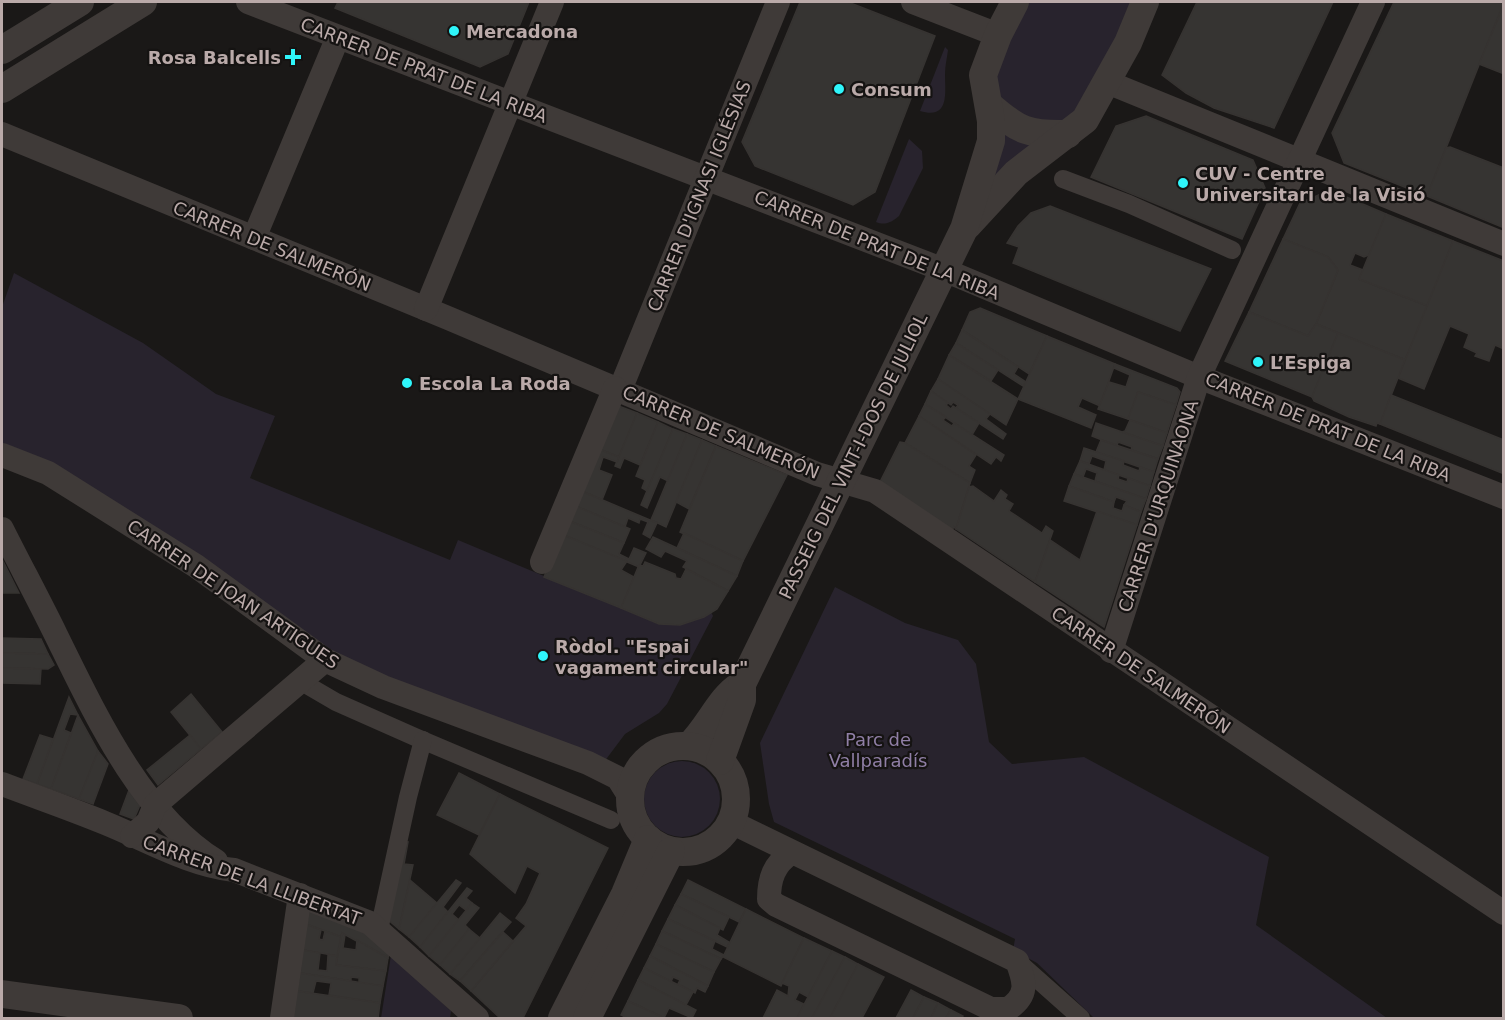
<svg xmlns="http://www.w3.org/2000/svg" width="1505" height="1020" font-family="'DejaVu Sans',sans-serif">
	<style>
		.green { fill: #28232d }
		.building { fill: #363432; stroke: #363331; stroke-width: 1.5 }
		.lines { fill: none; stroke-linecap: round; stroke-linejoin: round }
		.pedestrian { stroke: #3f3a38; stroke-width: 18 }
		.minor { stroke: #3f3a38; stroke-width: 24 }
		.tertiary { stroke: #3f3a38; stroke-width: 28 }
		.poi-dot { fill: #2ff5fa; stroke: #151312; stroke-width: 2 }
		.labels { text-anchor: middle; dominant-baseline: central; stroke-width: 4.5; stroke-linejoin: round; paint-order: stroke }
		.poi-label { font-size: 18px; font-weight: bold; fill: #baaaa9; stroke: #151312; text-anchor: start }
		.street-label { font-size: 18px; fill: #baaaa9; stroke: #151312 }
		.park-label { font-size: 18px; fill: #907fa6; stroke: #151312 }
	</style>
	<rect width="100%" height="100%" fill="#1a1817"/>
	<g class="green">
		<path d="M1025,2H1133L1121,33L1073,118L1041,128L997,95V61Z"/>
		<path d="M945,47L948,50C947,58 945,66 945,74C945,93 950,120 920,111Z"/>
		<path d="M1000,127L1038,143L980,199Z"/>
		<path d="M909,139L922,151L923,168L899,216C892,222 885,226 876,222Z"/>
		<path d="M14,273L143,343L216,394L275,416L250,478L450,560L458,540L659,624L687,623L711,612L713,616L667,704L659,713L625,734L604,762L387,680L328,651L2,448V307Z"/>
		<path d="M835,587L905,623L958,640L976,664L989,742L1012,764L1084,757L1269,857L1256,925L1387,1018H1094L1037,963L1013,950L1015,939L774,822L769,804L760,743Z"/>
		<circle cx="682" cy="799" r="38"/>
		<path d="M391,955L451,1011L450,1018H381Z"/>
	</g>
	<g class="building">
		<path d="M338,2H529L508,54L480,67L335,8Z"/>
		<path d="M800,2H848L935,36L875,192L853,205L755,166L742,142Z"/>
		<path d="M1197,2H1333L1274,128L1214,108L1186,93L1162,75Z"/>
		<path d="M1394,2H1504L1427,196L1344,163L1332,133Z"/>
		<path d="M1504,4V74L1479,64Z"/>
		<path d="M1146,116L1253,160L1265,188L1242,239L1091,177L1116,126Z"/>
		<path d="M1450,147L1504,168V228L1427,196L1446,148Z"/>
		<path d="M1330,190L1386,214L1369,255L1364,257L1355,253L1350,265L1363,270L1359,279L1428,306L1405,360L1316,324L1338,270L1328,257L1283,239L1300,203Z"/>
		<path d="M1050,206L1211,269L1180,331L1013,263L1019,247L1007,243L1018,226L1031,213Z"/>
		<path d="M1386,214L1453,241L1428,306L1359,279Z"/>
		<path d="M1283,239L1328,257L1338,270L1316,324L1308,336L1249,312Z"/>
		<path d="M1453,241L1504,261V349L1495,345L1489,361L1475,356L1477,353L1464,347L1469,334L1450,326L1424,389L1398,378Z"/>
		<path d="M980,308L1047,336L1029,374L962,330L970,312Z"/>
		<path d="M1249,312L1308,336L1316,324L1338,333L1312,397L1225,361Z"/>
		<path d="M962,330L1018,367L1014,374L1026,382L1023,386L956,343Z"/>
		<path d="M1338,333L1405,360L1380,424L1377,423L1376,426L1349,417L1314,401L1312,397Z"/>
		<path d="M1047,336L1115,364L1100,406L1082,398L1078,407L1096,415L1091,428L1018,399Z"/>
		<path d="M956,343L998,370L991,381L949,355Z"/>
		<path d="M949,355L1018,399L1006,425L938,379Z"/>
		<path d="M1115,364L1177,388L1180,392L1176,405L1138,392L1128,419L1098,409L1109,382L1126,387L1130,375L1114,368Z"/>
		<path d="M938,379L990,414L986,419L1006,434L1003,439L956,408L958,405L953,402L951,405L931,391Z"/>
		<path d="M931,391L948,403L946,405L951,409L953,406L979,423L972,435L925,404Z"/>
		<path d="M1138,392L1176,405L1167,433L1128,419Z"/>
		<path d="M1391,395L1504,440V474L1380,424Z"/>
		<path d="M925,404L946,417L943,420L952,426L954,423L1004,455L1001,461L996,457L991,464L919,416Z"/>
		<path d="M616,405L637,413L619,457L596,448Z"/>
		<path d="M637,413L658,422L640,465L624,458L620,468L615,466Z"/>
		<path d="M919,416L976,455L969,466L975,470L970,483L905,443Z"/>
		<path d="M1130,420L1167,433L1163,446L1122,432L1125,431Z"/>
		<path d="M658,422L673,429L647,491L642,488L645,480L636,476Z"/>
		<path d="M1096,423L1163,446L1158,459L1131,450L1132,447L1118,442L1117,446L1092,436Z"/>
		<path d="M673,429L687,434L668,481L660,477L647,508L641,505Z"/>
		<path d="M687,434L702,440L666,527L651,520Z"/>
		<path d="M702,440L716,446L689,509L676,502Z"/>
		<path d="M1101,440L1158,459L1154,472L1096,452Z"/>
		<path d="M900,442L905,443L970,483L956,529L954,527L952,530L880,482Z"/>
		<path d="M716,446L787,475L743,561L680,532Z"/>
		<path d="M596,448L619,457L617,462L603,457L599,470L612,475L602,500L579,490Z"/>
		<path d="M1084,448L1124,461L1123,465L1139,471L1140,467L1154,472L1150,486L1104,470L1106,461L1092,456L1089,464L1080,461Z"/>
		<path d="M1080,461L1119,475L1118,479L1127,482L1128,478L1150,486L1146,499L1095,481L1097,473L1086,469L1083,477L1074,474Z"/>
		<path d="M1074,474L1146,499L1141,512L1124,505L1127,501L1116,497L1114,502L1069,486Z"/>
		<path d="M973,486L994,501L1001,490L1007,495L1005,499L1013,504L1009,511L1042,533L1046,526L1053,531L1035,582L956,529L969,487Z"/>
		<path d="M1069,486L1114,502L1113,508L1122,511L1124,505L1141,512L1137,525L1064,501Z"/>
		<path d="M579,490L657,523L650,538L643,534L648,522L640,519L639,523L628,518L625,527L573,505Z"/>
		<path d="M573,505L630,529L624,543L567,520Z"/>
		<path d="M1097,511L1137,525L1104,627L1035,582L1050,540L1080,560Z"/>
		<path d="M567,520L624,543L619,554L629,559L634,548L646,553L639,567L561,534Z"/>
		<path d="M684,533L743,561L737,576L677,548Z"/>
		<path d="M561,534L627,561L621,570L634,577L621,608L544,577Z"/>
		<path d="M653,537L677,548L737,576L728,591L683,567L687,561L665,551L661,557L646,549Z"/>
		<path d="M2,559L19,593H2Z"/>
		<path d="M645,562L675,574L676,578L681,579L686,569L728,591L717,609L704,617L680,625L659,624L621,608L639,565L643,566Z"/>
		<path d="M2,638L41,639L48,654L2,653Z"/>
		<path d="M2,653L48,654L54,665L48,669L2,668Z"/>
		<path d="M2,668L41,669L40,684L2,683Z"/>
		<path d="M191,694L222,732L201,749L171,712Z"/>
		<path d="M69,697L78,715L70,714L64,730L71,733L51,789L37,784Z"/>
		<path d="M78,715L98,751L79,799L51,789Z"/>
		<path d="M40,735L53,739L37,784L23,779Z"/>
		<path d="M190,735L201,749L158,785L147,770Z"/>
		<path d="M98,751L108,764L93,804L79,799Z"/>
		<path d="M459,773L500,794L479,835L437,815Z"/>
		<path d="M129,790L140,805L134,819L120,814Z"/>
		<path d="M500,794L608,848L523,1018H500L471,991L526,926L516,918L526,904L540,873L527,866L515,893L470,854Z"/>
		<path d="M401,841L408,842L404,864L413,865L399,929L386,918Z"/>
		<path d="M410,880L437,903L409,937L399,929Z"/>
		<path d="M456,880L461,883L443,907L448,912L420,947L409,937Z"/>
		<path d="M688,880L746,909L739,922L681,894Z"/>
		<path d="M467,888L472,891L466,898L472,903L467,911L459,905L452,914L459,920L429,956L420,947Z"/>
		<path d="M681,894L729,917L723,930L675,905Z"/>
		<path d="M472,903L479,908L465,925L469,929L440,965L429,956Z"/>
		<path d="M675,905L720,928L717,935L729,942L727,947L668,919Z"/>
		<path d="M746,909L804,938L781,986L723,957Z"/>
		<path d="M312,912L367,933L389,951L388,958L342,933L341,937L306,924L309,913Z"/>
		<path d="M500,913L511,922L460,981L450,974Z"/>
		<path d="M668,919L715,941L712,949L724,955L721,959L662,931Z"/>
		<path d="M306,924L321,930L319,939L323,940L325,931L341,937L337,956L303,950Z"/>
		<path d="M469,929L480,938L450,974L440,965Z"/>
		<path d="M662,931L721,959L714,972L656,944Z"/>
		<path d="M503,932L513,941L471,991L460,981Z"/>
		<path d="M342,933L345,935L343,948L356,950L357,940L388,958L386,971L336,965Z"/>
		<path d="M804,938L832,951L808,997L799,992L795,1000L804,1004L797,1018H763L777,990L788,996L789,986L782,983Z"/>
		<path d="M656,944L714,972L708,986L650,956Z"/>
		<path d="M303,950L320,953L318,970L327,971L328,955L337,956L336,965L386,971L383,986L359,983V978L351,977V981L300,973Z"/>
		<path d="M832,951L845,957L812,1018H797Z"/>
		<path d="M650,956L708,986L705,992L697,988L695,993L678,984L680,980L673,977L671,982L644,968Z"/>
		<path d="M845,957L858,964L831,1016L829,1018H812Z"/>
		<path d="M858,964L884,977L862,1018H836L831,1016Z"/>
		<path d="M644,968L693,992L686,1005L638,980Z"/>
		<path d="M300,973L383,986L380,1003L329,995L331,983L316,981L313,993L297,991Z"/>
		<path d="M638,980L696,1010L692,1018L669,1008L664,1018L628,1001Z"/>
		<path d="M911,990L924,997L913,1018H896Z"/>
		<path d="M297,991L380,1003L378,1018H293Z"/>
		<path d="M924,997L938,1003L931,1018H913Z"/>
		<path d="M628,1001L664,1018H627L621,1015Z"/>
		<path d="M938,1003L951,1010L946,1018H931Z"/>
		<path d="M951,1010L963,1016L962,1018H946Z"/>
	</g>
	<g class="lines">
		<g class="pedestrian">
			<path d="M1063,179L1129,204L1232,250"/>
			<path d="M300,681L336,702L415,737L611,820"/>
			<path d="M379,930L408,797L423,740"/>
			<path d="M1017,961L1081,1018"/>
		</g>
		<g class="minor">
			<path d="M248,2L944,270L1199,377L1504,497"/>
			<path d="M913,2L998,35"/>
			<path d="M1107,82L1504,244"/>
			<path d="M2,134L448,318L817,474L875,491L1504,913"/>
			<path d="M254,238L338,37"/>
			<path d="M426,309L552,2"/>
			<path d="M620,390L778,2"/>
			<path d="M2,455L48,473L196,566L325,660L383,687L588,763L618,778L630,797"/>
			<path d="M2,529C20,565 39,600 56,635C94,712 141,815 216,861"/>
			<path d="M542,562L615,388"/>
			<path d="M1111,651L1199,377L1373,2"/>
			<path d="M2,784C36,797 71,809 105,823C147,840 189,865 234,870L370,923L477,1018"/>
			<path d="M731,822L1017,961C1025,982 1029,995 1008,1009H991L776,905L769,899C769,879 774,864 791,853"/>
			<path d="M132,836L148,822L155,805L325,660"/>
			<path d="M282,1018L300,895"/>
		</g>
		<g class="tertiary">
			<path d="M2,50L80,2"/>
			<path d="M2,89L143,2"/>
			<path d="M989,105C1019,131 1028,135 1068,134"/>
			<path d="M968,225L1016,173L1085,120L1128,43L1145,2"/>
			<path d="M689,746C708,728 720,698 739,686"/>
			<circle cx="683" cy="799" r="53"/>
			<path d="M720,761L742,700V684L964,229L991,141V121L983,75L998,35L1015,2"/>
			<path d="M2,994L179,1018"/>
			<path d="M562,1018L625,894L648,839"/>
			<path d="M587,1018L671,851"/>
		</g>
	</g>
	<g class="poi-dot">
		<circle cx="454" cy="31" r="6"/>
		<path d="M290 48h6v6h6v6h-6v6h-6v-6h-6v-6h6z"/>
		<circle cx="839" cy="89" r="6"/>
		<circle cx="1183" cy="183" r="6"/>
		<circle cx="1258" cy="362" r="6"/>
		<circle cx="407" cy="383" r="6"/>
		<circle cx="543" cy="656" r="6"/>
	</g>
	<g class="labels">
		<g class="poi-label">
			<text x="466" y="31">Mercadona</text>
			<text x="281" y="57" text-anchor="end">Rosa Balcells</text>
			<text x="851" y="89">Consum</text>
			<text x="1195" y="173">CUV - Centre<tspan x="1195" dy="21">Universitari de la Visió</tspan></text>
			<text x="1270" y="362">L’Espiga</text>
			<text x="419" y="383">Escola La Roda</text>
			<text x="555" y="646">Ròdol. "Espai<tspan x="555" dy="21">vagament circular"</tspan></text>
		</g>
		<g class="street-label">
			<text transform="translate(424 70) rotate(21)">CARRER DE PRAT DE LA RIBA</text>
			<text transform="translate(699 196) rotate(-68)">CARRER D'IGNASI IGLÉSIAS</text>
			<text transform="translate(877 245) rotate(22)">CARRER DE PRAT DE LA RIBA</text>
			<text transform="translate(272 246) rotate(22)">CARRER DE SALMERÓN</text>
			<text transform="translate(1328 427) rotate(22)">CARRER DE PRAT DE LA RIBA</text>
			<text transform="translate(721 432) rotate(23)">CARRER DE SALMERÓN</text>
			<text transform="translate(853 456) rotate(-64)">PASSEIG DEL VINT-I-DOS DE JULIOL</text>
			<text transform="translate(1158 506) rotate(-72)">CARRER D'URQUINAONA</text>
			<text transform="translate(233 594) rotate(34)">CARRER DE JOAN ARTIGUES</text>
			<text transform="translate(1141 670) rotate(34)">CARRER DE SALMERÓN</text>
			<text transform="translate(252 880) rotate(20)">CARRER DE LA LLIBERTAT</text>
		</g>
		<g class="park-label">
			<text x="878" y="739">Parc de<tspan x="878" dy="21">Vallparadís</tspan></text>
		</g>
	</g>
	<rect width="1505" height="1020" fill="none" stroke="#baaaa9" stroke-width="6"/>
</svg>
